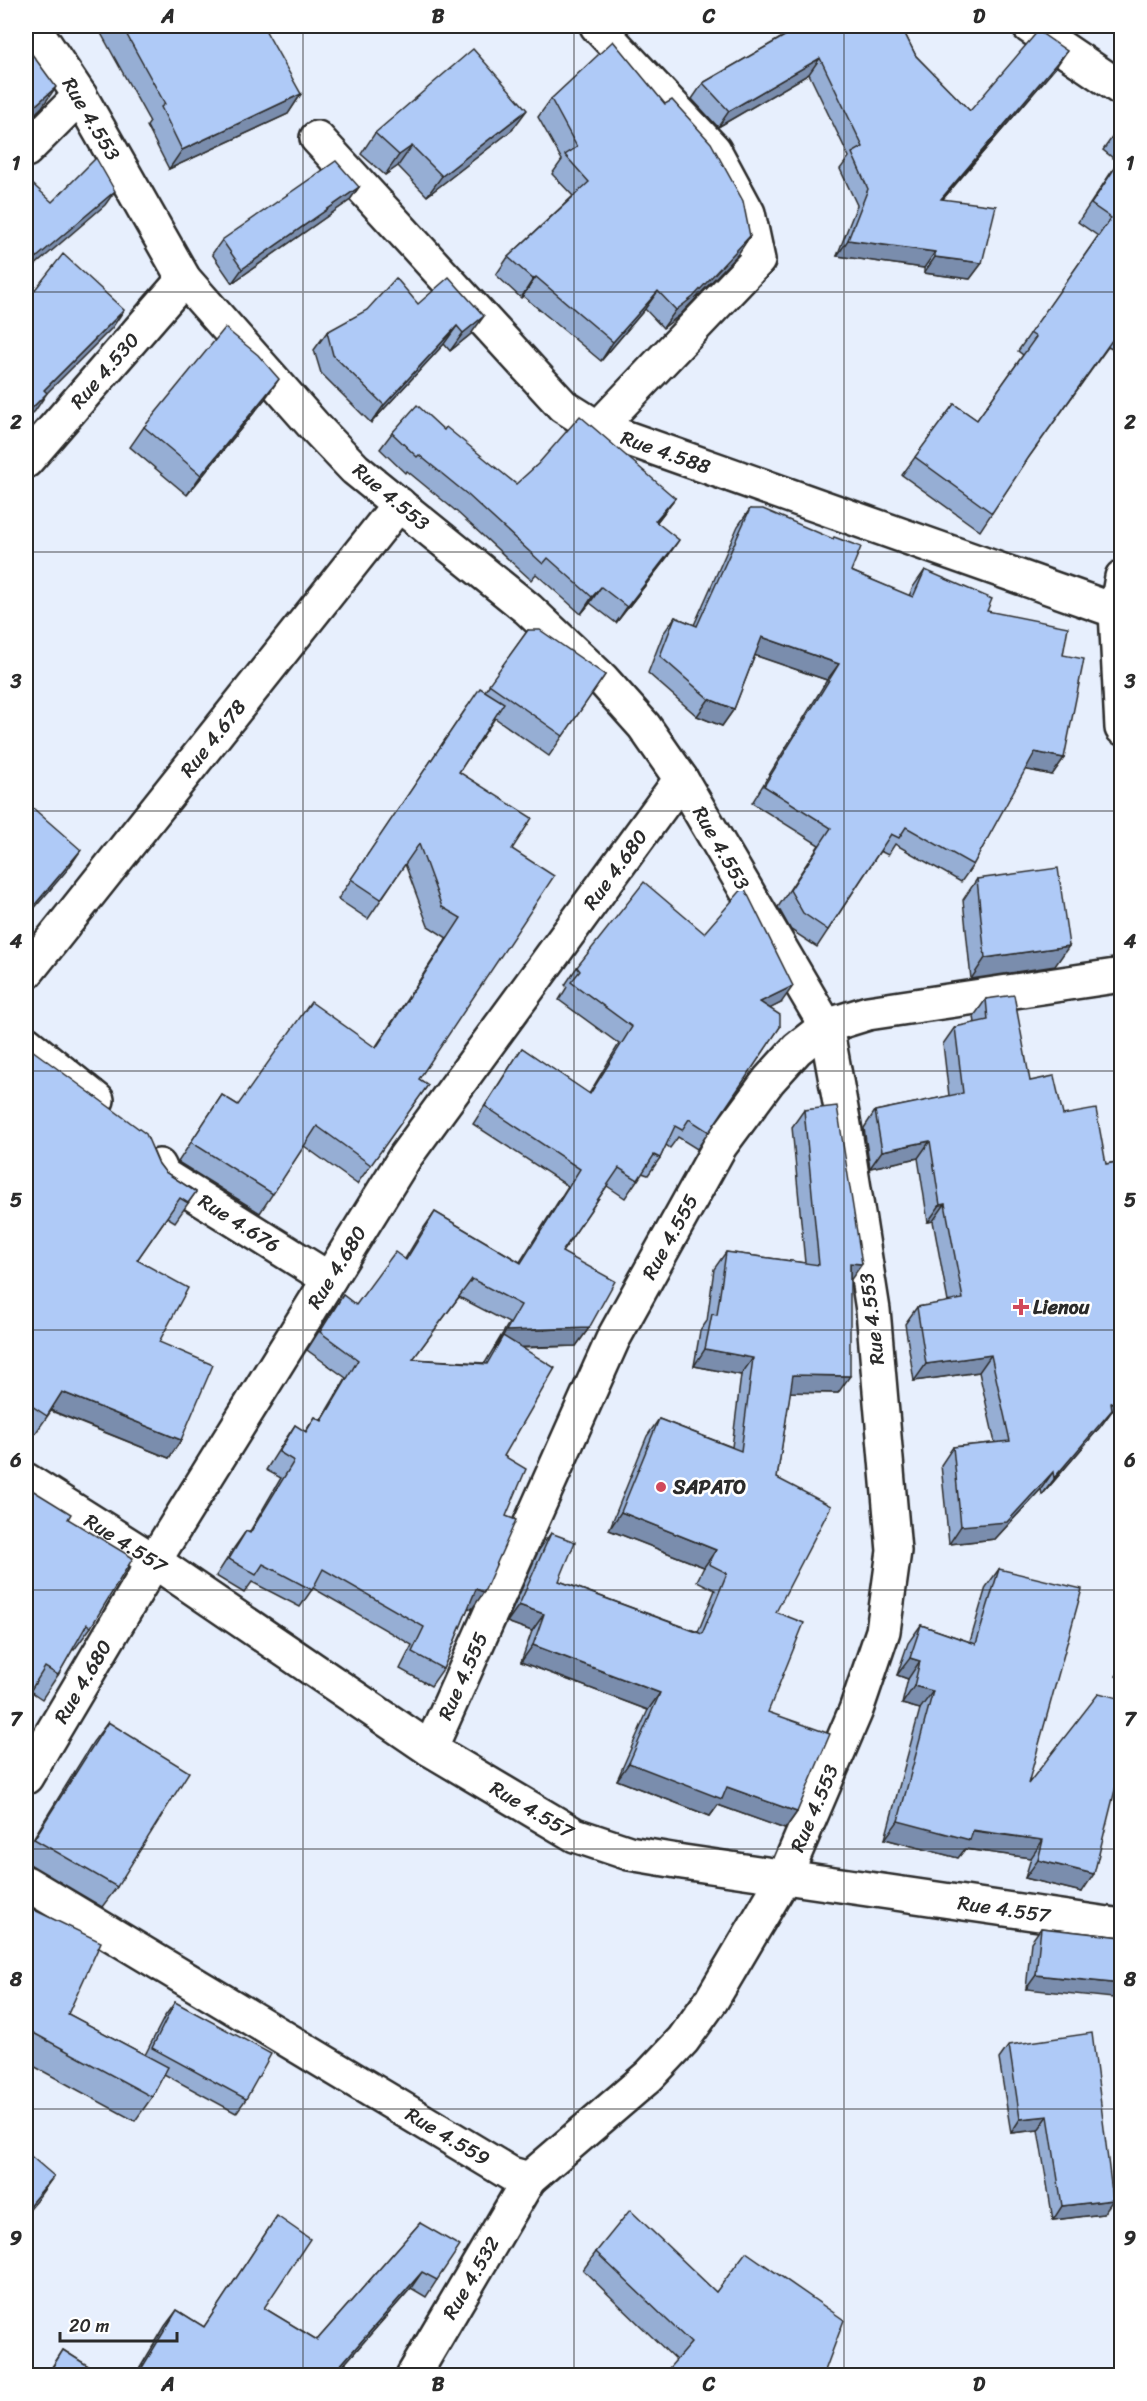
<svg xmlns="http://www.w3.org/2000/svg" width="1147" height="2401" font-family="Sriracha,sans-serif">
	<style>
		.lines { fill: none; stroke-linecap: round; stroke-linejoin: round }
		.minor-casing { stroke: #2b2b2b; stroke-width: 38 }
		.minor { stroke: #fff; stroke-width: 33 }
		.wall { fill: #96aed4; stroke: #2b2b2b; stroke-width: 1.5; fill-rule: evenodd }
		.shaded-wall { fill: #7a8dad; stroke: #2b2b2b; stroke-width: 1.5 }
		.building { fill: #afcaf7; stroke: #2b2b2b; stroke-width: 1.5 }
		.grid { fill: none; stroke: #2b2b2b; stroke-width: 1.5; stroke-opacity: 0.55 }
		.poi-dot { fill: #d1495b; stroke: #fff; stroke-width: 2 }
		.labels { text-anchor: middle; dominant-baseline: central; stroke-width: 5; stroke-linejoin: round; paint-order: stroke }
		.street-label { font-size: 20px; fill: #2b2b2b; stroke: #fff }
		.poi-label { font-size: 20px; font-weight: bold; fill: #2b2b2b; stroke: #fff; text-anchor: start }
		.neatline { fill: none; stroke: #2b2b2b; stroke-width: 2 }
		.grid-label { font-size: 20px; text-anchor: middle; font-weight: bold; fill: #2b2b2b }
	</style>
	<rect width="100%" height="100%" fill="#e7effd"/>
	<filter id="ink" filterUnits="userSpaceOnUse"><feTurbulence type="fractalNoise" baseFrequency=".0167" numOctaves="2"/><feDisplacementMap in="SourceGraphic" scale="12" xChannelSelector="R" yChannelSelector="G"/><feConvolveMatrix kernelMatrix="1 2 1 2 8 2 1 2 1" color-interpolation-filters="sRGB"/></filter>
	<g filter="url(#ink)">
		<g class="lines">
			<g class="minor-casing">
				<g id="minor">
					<path d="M597,26L714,150L748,213L758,260L598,428"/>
					<path d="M1029,26L1122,89"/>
					<path id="s1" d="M317,138L563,406L598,428L1116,611"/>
					<path d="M26,150L80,96"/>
					<path id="s2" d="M26,461L184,279"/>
					<path d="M1122,577L1116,611L1122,728"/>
					<path id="s3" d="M26,973L399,504"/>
					<path d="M26,1043L97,1100"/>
					<path id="s4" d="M159,1166L163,1175L329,1279"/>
					<path id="s5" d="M26,1480L154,1561L430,1749L575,1835L629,1853L683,1862L1122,1926"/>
					<path id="s6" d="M430,1749L613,1339L720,1146L769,1080L797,1049L826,1026L868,1013L1122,975"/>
					<path id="s7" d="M26,1777L154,1561L405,1157L681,779"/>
					<path id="s8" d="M26,1883L511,2174L529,2179L649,2076L683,2040L711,2001L785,1876L856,1710L883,1631L894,1551L873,1310L844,1125L826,1026L681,779L644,726L602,679L528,609L355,469L314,426L184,279L80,96L33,26"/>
					<path id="s9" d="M413,2376L529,2179"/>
				</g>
			</g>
			<use href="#minor" class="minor"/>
		</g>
		<g class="wall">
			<path d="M97,26H243L301,94L288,114L169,169L147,126L150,122Z"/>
			<path d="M797,26H901L916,56L970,111L1056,67L943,199L982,263L970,279L924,273V268L837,256L857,205L840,169L849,157L809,74L718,127L692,99L703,83L798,28Z"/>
			<path d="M551,99L750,236L738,254L680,315L663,328L645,309L601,361L523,296L521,298L496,275L508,257L573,196L552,174L562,160L538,117Z"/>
			<path d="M1122,126V354L1108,347L1026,461L980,531L902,475L954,404L977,420L1023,355L1018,351L1098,236L1078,222L1118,162L1103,150L1116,132Z"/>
			<path d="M512,130L427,196L398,166L385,175L361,154L375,133Z"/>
			<path d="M359,187L349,201L232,283L212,254L222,240Z"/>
			<path d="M418,304L471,334L450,351L444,344L371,423L321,373L314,350L327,332Z"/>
			<path d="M265,399L187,495L130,447L144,427Z"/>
			<path d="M444,430L516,484L675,498L657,522L668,556L616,623L590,603L581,614L536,574L531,580L457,512L407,471L405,473L380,449L392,433Z"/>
			<path d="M750,509L851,571L909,596L913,587L925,570L987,611L1063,655L1064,758L1052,775L1025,769L973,865L961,882L895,844L888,855L880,851L817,947L791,930L778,907L819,845L752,803L827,680L755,655L734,709L722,726L697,716L648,673L663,634L675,617L694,625L738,526Z"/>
			<path d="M528,630L605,675L549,756L495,718L459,772L512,849L419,1079L428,1085L357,1184L304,1146L260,1213L178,1162L222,1095L238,1105L375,1048L447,938L428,926L405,864L368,919L338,899L467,707L485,691Z"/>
			<path d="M977,879L1055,966L971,979L963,900Z"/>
			<path d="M577,967L781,1003L770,1008L780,1027L697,1149L678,1137L670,1148L666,1145L660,1158L648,1175L642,1173L625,1198L607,1186L562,1252L589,1328L576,1346L521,1348L504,1456L506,1516L472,1609L468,1608L443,1669L431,1686L400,1669L412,1645L313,1588L300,1607L252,1582L244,1593L216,1576L234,1548L246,1531L249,1533L281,1478L266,1470L283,1443L295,1425L305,1432L315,1417L321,1420L346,1378L307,1350L331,1312L343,1295L356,1305L405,1259L423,1229L435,1212L520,1262L568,1186L473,1124L522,1048L589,1094L619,1044L559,1000L567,987L565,985ZM459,1297L509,1323L485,1363L413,1359Z"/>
			<path d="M986,999L1030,1081L1063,1115L1106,1164L1122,1161V1401L1116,1408L1111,1412L1100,1427L1042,1495L1041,1489L995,1539L949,1544L941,1465L953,1447L995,1443L979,1372L914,1381L905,1324L917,1307L948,1302L933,1221L928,1222L918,1158L870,1168L864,1128L875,1111L949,1096L943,1044L955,1027L975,1023L974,1016Z"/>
			<path d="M26,1058L159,1164L165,1172L196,1192L175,1222L167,1217L137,1260L159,1342L181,1440L169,1458L51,1411L35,1434L26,1428Z"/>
			<path d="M804,1110L850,1281L838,1393L790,1392L777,1478L776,1612L768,1712L797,1812L785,1829L718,1805L710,1816L617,1780L648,1710L521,1662L532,1631L507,1622L539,1550L551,1533L559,1581L698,1632L715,1590L697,1581L704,1567L609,1530L647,1436L659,1419L732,1447L741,1375L694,1366L700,1331L707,1321L714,1269L726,1252L805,1263L792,1127Z"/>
			<path d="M32,1490L68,1519L91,1627L74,1650L73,1649L58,1675L42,1699L30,1691L26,1698V1499Z"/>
			<path d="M999,1569L1028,1784L1122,1699V1769L1120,1768L1082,1892L1025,1878L1031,1858L965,1849L958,1858L885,1839L920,1709L902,1704L908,1679L897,1675L908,1643L921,1625L970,1642L986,1587Z"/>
			<path d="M1122,1668V1680L1116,1676Z"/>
			<path d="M108,1722L117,1887L102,1907L26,1862V1850L93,1742Z"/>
			<path d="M26,1906L68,2014L145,2055L165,2016L175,2002L246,2099L236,2113L164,2074L152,2097L135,2121L26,2062Z"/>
			<path d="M1041,1928L1122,1937L1026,1989L1031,1942Z"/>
			<path d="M1009,2045L1103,2214L1053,2220L1038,2130L1011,2133L999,2059Z"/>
			<path d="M277,2216L264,2308L317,2340L420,2223L437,2280L426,2297L411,2288L339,2370L347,2376H135L165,2326L177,2310L204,2327Z"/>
			<path d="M596,2252L716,2292L823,2376H664L676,2360L583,2270Z"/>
			<path d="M63,2350L104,2376H46Z"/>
		</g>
		<g class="shaded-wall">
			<path d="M1067,51L1056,67L929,215L941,199Z"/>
			<path d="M820,58L809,74L718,127L729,111Z"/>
			<path d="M56,87L42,107L26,122V114Z"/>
			<path d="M301,94L288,114L169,169L182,150Z"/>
			<path d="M527,110L512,130L427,196L442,176Z"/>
			<path d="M412,146L398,166L385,175L399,155Z"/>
			<path d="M359,187L349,201L232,283L242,269Z"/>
			<path d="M115,191L105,205L26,273V262Z"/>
			<path d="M750,236L738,254L680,315L663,328L676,310Z"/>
			<path d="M848,240L935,252L924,268L837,256Z"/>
			<path d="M935,257L982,263L970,279L924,273Z"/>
			<path d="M536,277L523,296L521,298L533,279Z"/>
			<path d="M658,291L645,309L601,361L613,342Z"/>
			<path d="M124,310L112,328L33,407L47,393L35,411L26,420V414L44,390Z"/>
			<path d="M484,316L471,334L450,351L463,333Z"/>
			<path d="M457,326L444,344L371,423L384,405Z"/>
			<path d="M279,379L265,399L187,495L201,475Z"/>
			<path d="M675,498L663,514L644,537L655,521Z"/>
			<path d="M679,540L668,556L616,623L627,607Z"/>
			<path d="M601,587L590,603L581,614L592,597Z"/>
			<path d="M762,637L839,664L827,680L751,654Z"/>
			<path d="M709,699L734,709L722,726L697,716Z"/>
			<path d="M1035,752L1064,758L1052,775L1023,769Z"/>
			<path d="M81,850L68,869L26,918V915Z"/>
			<path d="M1069,946L1055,966L971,979L985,958Z"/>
			<path d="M793,986L781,1003L748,1020L760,1002Z"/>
			<path d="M930,1141L918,1158L870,1168L882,1151Z"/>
			<path d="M945,1204L933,1221L928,1222L940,1205Z"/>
			<path d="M850,1263L862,1264L850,1281Z"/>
			<path d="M589,1328L576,1346L496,1348L503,1336L494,1349L506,1331Z"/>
			<path d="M705,1349L753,1358L741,1375L694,1366Z"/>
			<path d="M991,1355L979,1372L914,1381L926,1364Z"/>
			<path d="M793,1375L850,1376L838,1393L781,1392Z"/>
			<path d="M1122,1390V1401L1116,1408L1111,1412L1100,1427L1042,1495Z"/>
			<path d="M62,1392L181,1440L169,1458L50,1410Z"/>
			<path d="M1053,1472L1041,1489L995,1539L949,1544L961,1526Z"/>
			<path d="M621,1512L716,1550L704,1567L609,1530Z"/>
			<path d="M476,1589L484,1592L472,1609L464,1606Z"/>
			<path d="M519,1605L544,1614L532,1631L507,1622Z"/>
			<path d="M533,1645L660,1693L648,1710L521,1662Z"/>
			<path d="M910,1658L920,1661L908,1679L897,1675Z"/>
			<path d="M914,1686L933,1691L920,1709L902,1704Z"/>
			<path d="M629,1763L727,1787L797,1812L785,1829L718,1805L710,1816L617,1780Z"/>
			<path d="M898,1821L1043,1840L1031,1858L965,1849L958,1858L885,1839Z"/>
			<path d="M1038,1860L1094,1874L1082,1892L1025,1878Z"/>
			<path d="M1036,1975L1122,1984V1999L1026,1989Z"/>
			<path d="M1048,2116L1038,2130L1011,2133L1020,2119Z"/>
			<path d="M54,2176L36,2201L26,2213V2209Z"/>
			<path d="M1113,2200L1103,2214L1053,2220L1062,2206Z"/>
			<path d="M422,2272L411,2288L334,2376L338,2368Z"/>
		</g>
		<g class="building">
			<path d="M122,26H263L301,94L182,150L161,107L165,104Z"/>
			<path d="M802,26H901L916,56L970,111L1038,31L1067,51L941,199L996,206L982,263L935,257V252L848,240L868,189L852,153L863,147L820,58L729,111L703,83Z"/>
			<path d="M613,41L665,104L672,100L711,143L743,201L750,236L693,297L676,310L658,291L613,342L536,277L533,279L508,257L589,182L565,155L577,147L551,99Z"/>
			<path d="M26,46L56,87L26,114Z"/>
			<path d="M473,49L527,110L442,176L412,146L399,155L375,133Z"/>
			<path d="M1122,126V137L1116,132Z"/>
			<path d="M1122,157V330L1120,329L1029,457L992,513L915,457L954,404L977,420L1036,337L1030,333L1111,218L1091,204Z"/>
			<path d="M96,158L115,191L30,263L26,262V178L52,202Z"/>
			<path d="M336,161L359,187L242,269L222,240Z"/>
			<path d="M63,254L124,310L44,390L47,393L26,414V301Z"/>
			<path d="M449,277L484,316L463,333L457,326L384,405L333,355L327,332L367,310L396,278L418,304Z"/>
			<path d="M225,328L258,355L279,379L201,475L144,427Z"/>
			<path d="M417,405L444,430L446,427L516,484L538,464L580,416L675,498L655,521L679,540L627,607L601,587L592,597L548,558L543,564L468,495L419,455L417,457L392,433Z"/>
			<path d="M750,509H763L833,539L834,537L861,547L851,571L913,597L925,570L992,599L987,611L1068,627L1063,655L1084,659L1064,758L1035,752L973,865L906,827L899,838L891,834L828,930L803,913L790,890L831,828L764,786L839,664L762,637L734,709L709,699L660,656L675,617L697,626Z"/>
			<path d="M528,630H540L605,675L563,736L489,684Z"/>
			<path d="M480,688L504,703L459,772L532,818L512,849L554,876L419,1079L428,1085L371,1165L317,1126L273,1194L191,1142L222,1095L238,1105L311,1002L376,1048L461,918L442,907L419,844L381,899L351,879Z"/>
			<path d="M26,802L81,850L26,915Z"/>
			<path d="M1058,868L1069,946L985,958L977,879Z"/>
			<path d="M644,882L704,933L744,887L793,986L760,1002L780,1015V1027L709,1132L689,1119L682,1130L675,1126L660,1158L654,1155L638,1180L619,1168L562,1252L615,1281L589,1328L506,1331L521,1305L472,1279L413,1359L487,1364L503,1336L555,1368L504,1456L526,1469L506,1516L516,1520L484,1592L476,1589L443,1669L412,1652L424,1627L323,1569L312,1590L263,1564L256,1575L229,1559L246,1531L250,1533L294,1461L279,1452L295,1425L306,1432L315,1417L322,1421L358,1360L320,1332L343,1295L356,1305L395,1252L406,1260L435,1212L521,1263L580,1169L485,1106L522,1048L590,1094L632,1027L571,982L580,971L577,967Z"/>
			<path d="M1014,995L1030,1081L1054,1076L1063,1115L1096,1109L1106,1164L1122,1161V1396L1111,1403L1112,1410L1054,1478L1053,1472L1007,1522L961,1526L953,1447L1010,1441L991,1355L926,1364L917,1307L963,1299L945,1204L940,1205L930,1141L882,1151L875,1111L963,1093L955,1027L988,1020L986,999Z"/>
			<path d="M32,1050L146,1134L159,1164L165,1172L196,1192L188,1203L180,1198L137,1260L188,1288L159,1342L213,1365L181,1440L62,1392L47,1416L26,1402V1058Z"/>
			<path d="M837,1106L862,1264L850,1263V1376L793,1375L777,1478L831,1506L776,1612L804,1623L768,1712L830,1734L797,1812L727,1787L722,1799L629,1763L660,1693L533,1645L544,1614L519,1605L551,1533L575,1542L559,1581L702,1634L727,1573L709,1564L716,1550L621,1512L659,1419L741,1451L753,1358L705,1349L712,1314L717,1315L726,1252L819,1265L804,1110Z"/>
			<path d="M32,1490L71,1514L68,1519L133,1558L91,1627L87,1624L58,1675L45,1667L26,1698V1501Z"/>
			<path d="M999,1569L1082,1589L1028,1784L1099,1693L1122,1699V1762L1094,1874L1038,1860L1043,1840L973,1830L970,1840L898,1821L933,1691L914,1686L920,1661L910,1658L921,1625L976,1644Z"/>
			<path d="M108,1722L189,1772L117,1887L34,1839Z"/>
			<path d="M26,1906L101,1942L68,2014L168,2067L152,2097L26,2029Z"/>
			<path d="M1041,1928L1122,1937V1984L1036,1975Z"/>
			<path d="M175,2002L271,2054L246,2099L152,2048Z"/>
			<path d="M1092,2033L1113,2200L1062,2206L1048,2116L1020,2119L1009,2045Z"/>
			<path d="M26,2152L54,2176L26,2209Z"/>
			<path d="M630,2210L716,2292L746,2252L844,2320L823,2376H667L669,2368L691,2343L596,2252Z"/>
			<path d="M277,2216L310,2239L264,2308L317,2340L420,2223L460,2246L437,2280L422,2272L338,2368L347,2376H137L177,2310L204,2327Z"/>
			<path d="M63,2350L104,2376H47Z"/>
		</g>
	</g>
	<path class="grid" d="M303,26V2376M574,26V2376M844,26V2376M26,292H1122M26,552H1122M26,811H1122M26,1071H1122M26,1330H1122M26,1590H1122M26,1849H1122M26,2109H1122"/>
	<g class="poi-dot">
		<path d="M1018 1298h6v6h6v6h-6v6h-6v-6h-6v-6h6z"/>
		<circle cx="661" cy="1487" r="6"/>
	</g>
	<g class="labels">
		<g class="street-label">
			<text transform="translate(91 119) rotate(59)">Rue 4.553</text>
			<text stroke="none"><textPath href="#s2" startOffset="120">Rue 4.530</textPath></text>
			<text stroke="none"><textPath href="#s1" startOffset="477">Rue 4.588</textPath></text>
			<text transform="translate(391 497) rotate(40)">Rue 4.553</text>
			<text stroke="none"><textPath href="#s3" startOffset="300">Rue 4.678</textPath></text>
			<text transform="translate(721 848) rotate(60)">Rue 4.553</text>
			<text stroke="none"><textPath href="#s7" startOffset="1083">Rue 4.680</textPath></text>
			<text stroke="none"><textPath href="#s4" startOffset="100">Rue 4.676</textPath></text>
			<text stroke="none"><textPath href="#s6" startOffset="566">Rue 4.555</textPath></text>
			<text stroke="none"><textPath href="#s7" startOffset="597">Rue 4.680</textPath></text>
			<text transform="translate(872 1319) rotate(-97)">Rue 4.553</text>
			<text stroke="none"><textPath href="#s5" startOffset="118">Rue 4.557</textPath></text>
			<text stroke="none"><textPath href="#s6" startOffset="80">Rue 4.555</textPath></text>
			<text stroke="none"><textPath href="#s7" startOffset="111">Rue 4.680</textPath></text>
			<text stroke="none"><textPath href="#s8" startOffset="1059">Rue 4.553</textPath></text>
			<text stroke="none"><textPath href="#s5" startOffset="604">Rue 4.557</textPath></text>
			<text stroke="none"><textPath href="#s5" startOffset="1090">Rue 4.557</textPath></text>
			<text stroke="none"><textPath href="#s8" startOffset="492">Rue 4.559</textPath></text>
			<text stroke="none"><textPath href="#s9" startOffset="114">Rue 4.532</textPath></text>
		</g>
		<g class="poi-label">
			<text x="1033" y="1307">Lienou</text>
			<text x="673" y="1487">SAPATO</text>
		</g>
	</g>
	<rect width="1147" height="2401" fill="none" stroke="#fff" stroke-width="66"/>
	<path d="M60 2332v9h117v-9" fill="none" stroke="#2b2b2b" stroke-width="3"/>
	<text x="69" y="2332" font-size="18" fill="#2b2b2b" stroke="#ffffff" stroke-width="4.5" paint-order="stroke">20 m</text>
	<rect x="33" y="33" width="1081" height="2335" class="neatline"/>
	<g class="grid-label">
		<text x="168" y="23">A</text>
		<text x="438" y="23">B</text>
		<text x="709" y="23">C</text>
		<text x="979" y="23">D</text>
		<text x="16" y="170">1</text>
		<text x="1130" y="170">1</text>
		<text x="16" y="429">2</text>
		<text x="1130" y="429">2</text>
		<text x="16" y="688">3</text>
		<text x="1130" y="688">3</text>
		<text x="16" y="948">4</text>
		<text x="1130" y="948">4</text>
		<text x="16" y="1207">5</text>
		<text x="1130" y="1207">5</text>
		<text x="16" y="1467">6</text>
		<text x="1130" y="1467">6</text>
		<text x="16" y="1726">7</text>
		<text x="1130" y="1726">7</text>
		<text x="16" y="1986">8</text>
		<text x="1130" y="1986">8</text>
		<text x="16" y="2245">9</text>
		<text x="1130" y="2245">9</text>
		<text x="168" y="2391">A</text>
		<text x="438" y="2391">B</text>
		<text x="709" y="2391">C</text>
		<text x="979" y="2391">D</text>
	</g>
</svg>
